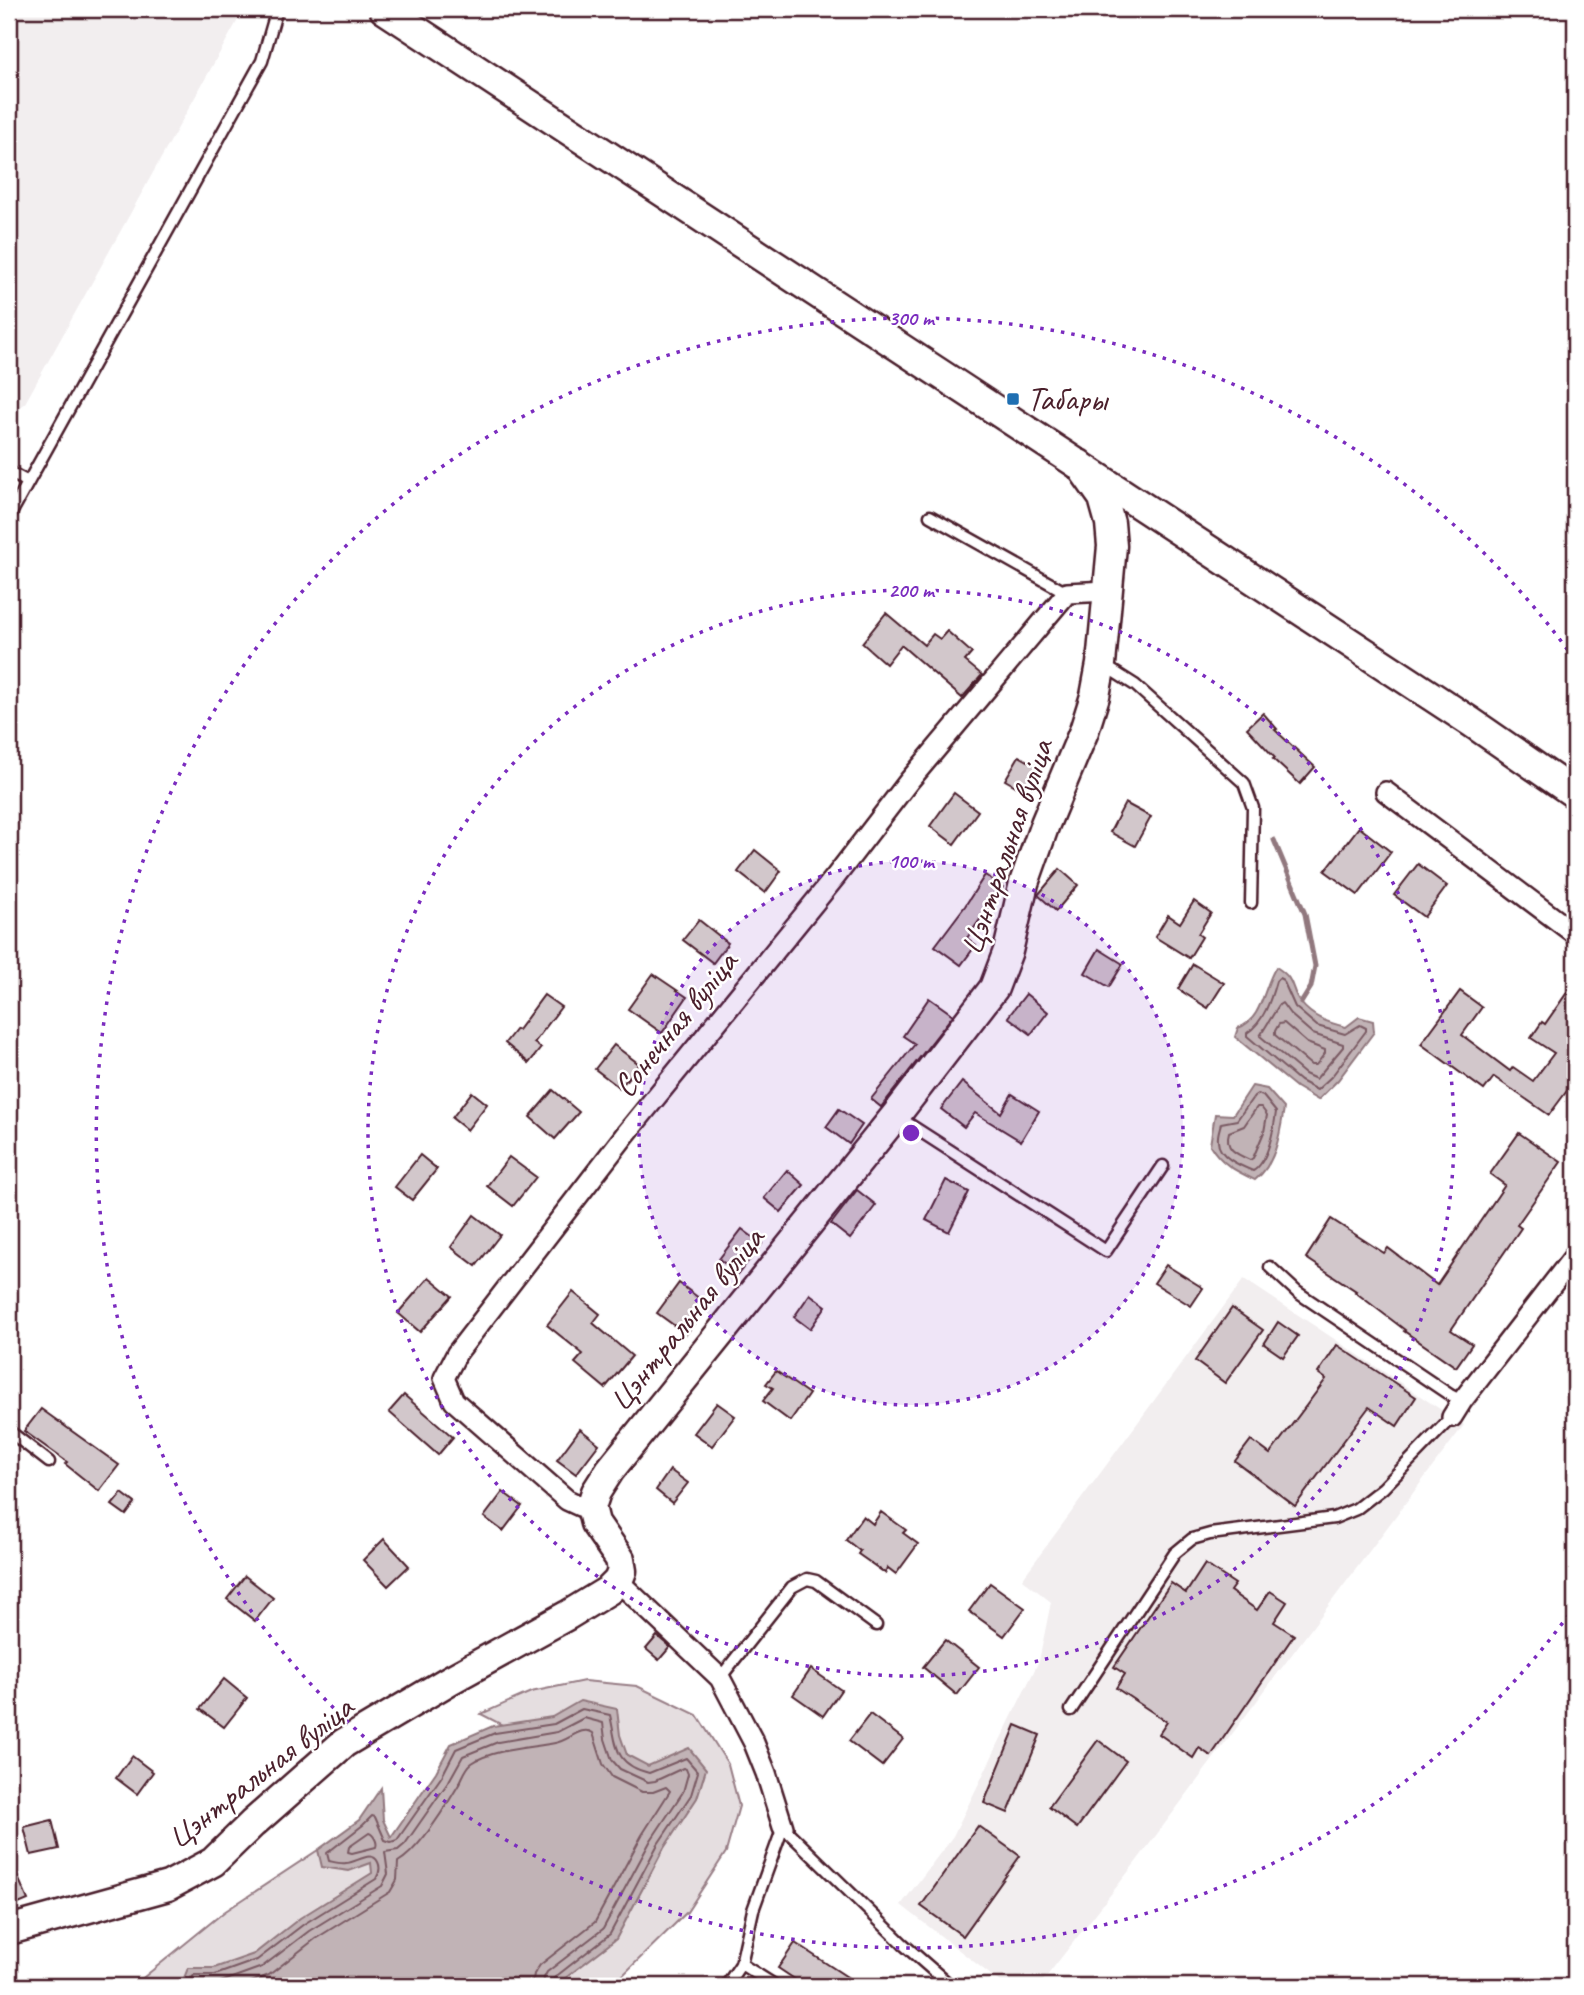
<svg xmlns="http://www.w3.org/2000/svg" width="1584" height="1995" font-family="Caveat,sans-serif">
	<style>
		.built { fill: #f2eeef }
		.green { fill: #e5dee0; stroke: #987e86; stroke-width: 2 }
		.water { fill: #c1b3b6; stroke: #91787e; stroke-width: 2 }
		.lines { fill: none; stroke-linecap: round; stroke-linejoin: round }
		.shore { stroke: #7a5a63; stroke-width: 2 }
		.stream { stroke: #91787e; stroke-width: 5 }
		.building { fill: #d2c7cb; stroke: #4a1f2b; stroke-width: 2 }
		.lane-casing { stroke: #4a1f2b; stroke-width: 15 }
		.street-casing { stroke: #4a1f2b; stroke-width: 24 }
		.secondary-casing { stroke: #4a1f2b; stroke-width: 33 }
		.lane { stroke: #fff; stroke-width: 10 }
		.street { stroke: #fff; stroke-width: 19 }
		.secondary { stroke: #fff; stroke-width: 28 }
		.ring { fill: none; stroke: #7b2cbf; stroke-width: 3.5; stroke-dasharray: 3.5 7 }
		.poi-dot { fill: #1f6fb2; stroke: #fff; stroke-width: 2.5 }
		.labels { text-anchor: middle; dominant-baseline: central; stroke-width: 5; stroke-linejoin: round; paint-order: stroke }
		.poi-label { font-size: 33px; fill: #4a1f2b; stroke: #fff; text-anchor: start }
		.street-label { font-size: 33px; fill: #4a1f2b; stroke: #fff }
		.centre { fill: #7b2cbf; stroke: #fff; stroke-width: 3.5 }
		.ring-label { font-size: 21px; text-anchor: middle; font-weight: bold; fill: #7b2cbf; stroke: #fff; stroke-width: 5; stroke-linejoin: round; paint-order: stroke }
	</style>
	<rect width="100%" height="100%" fill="#fff"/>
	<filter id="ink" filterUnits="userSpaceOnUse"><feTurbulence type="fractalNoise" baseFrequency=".0143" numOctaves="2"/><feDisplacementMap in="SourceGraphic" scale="14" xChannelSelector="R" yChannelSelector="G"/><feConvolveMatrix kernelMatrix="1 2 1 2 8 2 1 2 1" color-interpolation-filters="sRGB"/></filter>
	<g filter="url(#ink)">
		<g class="built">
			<path d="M9,9H244L25,403L18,408L9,406Z"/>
			<path d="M1244,1279L1464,1425L1136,1862L1039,1986H1005L901,1905L953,1836L1039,1661L1051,1602L1022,1579Z"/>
		</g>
		<g class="green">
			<path d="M584,1681L637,1686L697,1715L728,1764L739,1806L726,1852L687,1912L616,1982L606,1986H499L664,1777L518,1733L481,1714L531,1692Z"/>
			<path d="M350,1849L390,1873L238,1986H133L224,1912L318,1850Z"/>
		</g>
		<g class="water">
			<path d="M1276,967C1297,980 1289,988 1301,1003C1313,1018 1329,1023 1346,1027L1359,1017L1373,1021L1374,1032L1338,1080L1318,1100L1296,1087L1235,1037L1238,1028C1263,1019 1263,987 1276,967Z"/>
			<path d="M1252,1086L1267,1089L1284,1108C1280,1133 1276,1164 1255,1180C1236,1171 1221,1164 1210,1145L1215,1114L1233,1115Z"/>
			<path d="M580,1701L617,1709L620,1735L627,1755L648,1766L689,1748L706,1769L697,1798L664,1848L616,1939L555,1986H181L188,1968H214L254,1954L300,1918L372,1873L371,1863L349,1871L322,1867L318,1850L359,1820L381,1788L383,1820L391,1837L436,1772L451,1744L493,1726L552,1717Z"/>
		</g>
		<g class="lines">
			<g class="shore">
				<path d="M1279,978L1283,980L1295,1007L1317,1026L1345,1034L1360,1025L1366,1028V1031L1332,1076L1317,1090L1300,1081L1247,1036V1033C1264,1022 1271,999 1276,981Z"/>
				<path d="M1282,1003L1290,1014L1313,1034L1343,1044V1047L1316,1079L1305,1074L1260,1036L1279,1005Z"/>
				<path d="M1284,1023L1307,1043L1325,1050V1053L1316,1065H1311L1275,1035V1031L1279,1024Z"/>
				<path d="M1257,1094L1263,1096L1276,1112C1274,1128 1268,1163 1253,1171C1241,1166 1218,1157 1218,1141C1217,1135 1220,1128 1221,1123L1237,1120L1254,1096Z"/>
				<path d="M1257,1107H1261L1267,1115L1264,1132L1253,1158L1250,1160C1236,1154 1224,1149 1229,1132L1244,1126Z"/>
				<path d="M369,1833C373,1834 378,1842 376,1847L352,1853L348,1852L349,1847Z"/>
				<path d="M188,1986L194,1975H215L257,1960L304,1924L376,1879C379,1874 381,1868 378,1862C372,1849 356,1863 346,1863C341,1864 334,1862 329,1861L327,1853L363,1825L372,1816L375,1817L385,1840L391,1842L397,1840L442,1776L456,1749L495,1733L554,1724L582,1709L610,1715C617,1745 613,1764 649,1773L686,1758L698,1772L691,1795L658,1844L610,1934L554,1978L552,1986"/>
				<path d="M197,1986L200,1984L218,1983L262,1967L309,1931L382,1886L388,1874L385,1852L398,1850L405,1844L449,1781L463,1756L498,1742L557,1732L584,1718L603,1723L605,1739L612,1760L620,1769L648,1782L655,1781L683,1768L686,1769L688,1774L683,1792L651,1840L603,1929L547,1972L544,1978L543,1986"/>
				<path d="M241,1986L269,1975L315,1939L390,1892L397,1880L398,1862C419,1850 445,1808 458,1786C462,1780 465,1768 472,1763C493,1749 530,1748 555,1743C569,1741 581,1725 593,1733L603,1764L612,1777L642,1792H653L666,1787L670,1791L642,1835L595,1922L540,1965L534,1974L532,1986"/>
			</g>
			<path class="stream" d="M1274,840L1305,914L1315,966L1311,987L1301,1003"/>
		</g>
		<g class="building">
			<path d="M886,613L924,645L933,634L940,639L947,631L972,653L965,661L982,675L962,698L901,645L886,664L862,643Z"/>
			<path d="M1263,713L1277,729L1275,730L1315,767L1300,784L1273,759L1275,758L1247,728Z"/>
			<path d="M1019,756L1042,769L1028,793L1005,780Z"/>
			<path d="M954,793L978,811L954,844L930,826Z"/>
			<path d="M1125,803L1151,817L1135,846L1110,832Z"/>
			<path d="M1359,827L1391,852L1358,895L1325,871Z"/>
			<path d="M755,850L781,871L765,893L738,872Z"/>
			<path d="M1418,864L1447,886L1424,917L1394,895Z"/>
			<path d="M1060,869L1078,885L1056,911L1038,895Z"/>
			<path d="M985,875L1003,887L967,938L976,945L961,965L935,946L965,906Z"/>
			<path d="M1194,901L1211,913L1198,934L1202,937L1189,958L1155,937L1168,915L1180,923Z"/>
			<path d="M699,920L728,943L713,963L683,940Z"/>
			<path d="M1099,949L1123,964L1109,987L1085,973Z"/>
			<path d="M1193,964L1224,983L1208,1008L1178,989Z"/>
			<path d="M653,974L687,997L662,1033L628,1009Z"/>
			<path d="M1575,981V1080L1549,1115L1494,1077L1484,1090L1421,1044L1460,991L1482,1007L1462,1035L1510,1071L1513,1067L1533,1081L1554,1053L1531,1038L1542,1022L1545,1024Z"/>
			<path d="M1026,994L1048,1012L1031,1034L1008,1017Z"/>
			<path d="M544,995L561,1007L534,1043L541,1048L529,1063L505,1043L516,1029L518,1030Z"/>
			<path d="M929,998L953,1015L881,1107L871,1099L915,1044L903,1036Z"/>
			<path d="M614,1045L639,1064L620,1088L595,1069Z"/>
			<path d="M962,1082L1001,1113L1012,1094L1039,1111L1021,1141L975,1113L964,1127L941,1109Z"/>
			<path d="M553,1090L579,1112L555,1139L530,1117Z"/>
			<path d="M472,1092L487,1104L467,1130L452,1118Z"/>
			<path d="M839,1109L862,1125L849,1144L826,1127Z"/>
			<path d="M1519,1133L1561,1162L1517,1225L1521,1228L1451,1330L1472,1344L1456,1367L1404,1331L1405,1330L1355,1292L1356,1291L1306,1258L1331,1219L1384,1253L1388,1248L1437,1285L1505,1185L1490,1174Z"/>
			<path d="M420,1155L437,1169L412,1200L395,1187Z"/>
			<path d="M509,1157L536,1177L513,1206L487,1186Z"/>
			<path d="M787,1170L804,1185L781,1212L764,1198Z"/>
			<path d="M946,1180L969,1192L949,1232L926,1220Z"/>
			<path d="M857,1190L876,1205L850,1239L831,1224Z"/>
			<path d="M474,1215L500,1235L476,1266L451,1247Z"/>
			<path d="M742,1229L762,1244L738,1274L719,1259Z"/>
			<path d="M1166,1265L1203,1288L1191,1306L1154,1283Z"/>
			<path d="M429,1277L452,1296L420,1332L398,1313Z"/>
			<path d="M679,1283L708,1305L686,1334L657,1313Z"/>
			<path d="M573,1292L600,1314L593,1323L632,1356L605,1388L575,1363L583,1354L547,1325Z"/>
			<path d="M810,1294L826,1306L810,1329L794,1317Z"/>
			<path d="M1232,1308L1263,1330L1225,1383L1195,1361Z"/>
			<path d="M1278,1322L1298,1336L1283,1357L1264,1344Z"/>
			<path d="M1337,1345L1416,1397L1397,1426L1369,1407L1295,1506L1235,1461L1251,1440L1270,1454L1326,1379L1318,1373Z"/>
			<path d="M776,1371L809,1394L790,1421L763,1401L773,1388L766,1384Z"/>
			<path d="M404,1395L453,1437L438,1455L389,1412Z"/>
			<path d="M717,1403L735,1416L712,1446L694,1433Z"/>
			<path d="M41,1409L119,1465L99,1491L65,1464L67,1462L24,1431Z"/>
			<path d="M580,1429L599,1444L576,1474L557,1460Z"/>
			<path d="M670,1470L688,1483L672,1503L656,1490Z"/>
			<path d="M503,1492L522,1506L503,1531L484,1517Z"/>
			<path d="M122,1493L135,1503L126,1515L112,1505Z"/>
			<path d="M881,1512L906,1530L903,1533L918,1544L896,1574L888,1568L885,1573L858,1554L860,1551L846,1540L863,1516L873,1524Z"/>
			<path d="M384,1539L409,1566L388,1586L363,1560Z"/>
			<path d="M1205,1564L1235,1584L1230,1591L1257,1610L1270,1591L1287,1602L1274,1622L1294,1635L1211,1756L1199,1748L1193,1758L1159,1734L1167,1722L1116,1688L1125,1674L1114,1667L1171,1583L1186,1593Z"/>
			<path d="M245,1576L273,1598L255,1621L227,1599Z"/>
			<path d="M990,1583L1025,1608L1004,1636L969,1611Z"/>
			<path d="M657,1636L670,1647L659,1660L646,1649Z"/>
			<path d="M945,1640L979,1667L957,1695L923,1667Z"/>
			<path d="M811,1669L841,1690L823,1716L793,1695Z"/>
			<path d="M224,1679L247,1698L224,1727L200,1709Z"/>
			<path d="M870,1714L903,1739L882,1766L849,1741Z"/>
			<path d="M1016,1725L1040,1735L1008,1813L984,1803Z"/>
			<path d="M1098,1740L1126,1761L1077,1828L1049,1807Z"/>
			<path d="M132,1756L153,1772L137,1794L116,1778Z"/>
			<path d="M52,1820L59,1849L31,1855L24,1827Z"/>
			<path d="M978,1826L1020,1856L963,1936L921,1906Z"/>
			<path d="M9,1857L28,1900L9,1908Z"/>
			<path d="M795,1943L861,1986H805L778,1968Z"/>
		</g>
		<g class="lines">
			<g class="lane-casing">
				<g id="lane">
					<path d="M9,472L28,482"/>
					<path d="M930,516L1067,593"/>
					<path d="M9,517L262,61L277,9"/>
					<path d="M1105,666L1135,685L1244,783L1253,808L1251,903"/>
					<path d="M898,1117L1106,1251L1163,1166"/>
					<path d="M1270,1267L1297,1292L1450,1395L1462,1401"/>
					<path d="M9,1431L49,1462"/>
					<path d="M720,1678L792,1587L807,1579L816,1581L876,1625"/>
					<path d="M1071,1710L1175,1553L1192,1539L1210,1534L1334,1518L1356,1509L1383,1488L1452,1417"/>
					<path d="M741,1964L776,1986"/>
					<path d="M726,1986L741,1964L753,1910L783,1827L903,1944L951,1986"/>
				</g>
			</g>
			<g class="street-casing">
				<g id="street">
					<path d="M1386,792L1575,934"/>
					<path d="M1452,1417L1462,1401L1575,1255"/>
					<path d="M591,1507L580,1506L567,1500L454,1401L444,1378L457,1353L625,1135L836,876L909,781L1067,593L1108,591"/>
					<path d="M618,1581L720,1678L754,1743L766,1773L783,1827"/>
				</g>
			</g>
			<g class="secondary-casing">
				<g id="secondary">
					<path d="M384,9L1471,722L1575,794"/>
					<path d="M9,1930L168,1886L213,1862L252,1824L344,1743L450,1680L568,1615L609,1590L618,1581L622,1571L620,1559L595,1523L591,1507L596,1492L610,1470L896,1115L994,988L1008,951L1024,883L1045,824L1084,731L1095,696L1101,664L1112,546L1110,523L1103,498L1079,464"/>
				</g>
			</g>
			<use href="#lane" class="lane"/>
			<use href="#street" class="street"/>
			<use href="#secondary" class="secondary"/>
		</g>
	</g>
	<circle cx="911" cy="1133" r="272" fill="#7b2cbf" fill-opacity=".12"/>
	<g class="ring">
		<circle cx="911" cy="1133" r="272"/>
		<circle cx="911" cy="1133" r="543"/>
		<path d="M1575 1606A815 815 0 1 1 1575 660"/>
	</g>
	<rect class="poi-dot" x="1006" y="392" width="14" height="14" rx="3.5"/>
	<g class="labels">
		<g class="poi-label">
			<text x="1027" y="399">Табары</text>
		</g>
		<g class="street-label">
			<text transform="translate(1006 847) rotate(-71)">Цэнтральная вуліца</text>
			<text transform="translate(675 1024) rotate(-51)">Сонечная вуліца</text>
			<text transform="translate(686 1319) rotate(-51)">Цэнтральная вуліца</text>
			<text transform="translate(260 1772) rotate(-38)">Цэнтральная вуліца</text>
		</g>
	</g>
	<circle cx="911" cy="1133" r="10" class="centre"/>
	<g class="ring-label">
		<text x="911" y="325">300 m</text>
		<text x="911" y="597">200 m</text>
		<text x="911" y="868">100 m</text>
	</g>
	<rect width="1584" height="1995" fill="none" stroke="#fff" stroke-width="35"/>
	<rect x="18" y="18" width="1549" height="1960" fill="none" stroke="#4a1f2b" stroke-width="2.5" filter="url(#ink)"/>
</svg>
